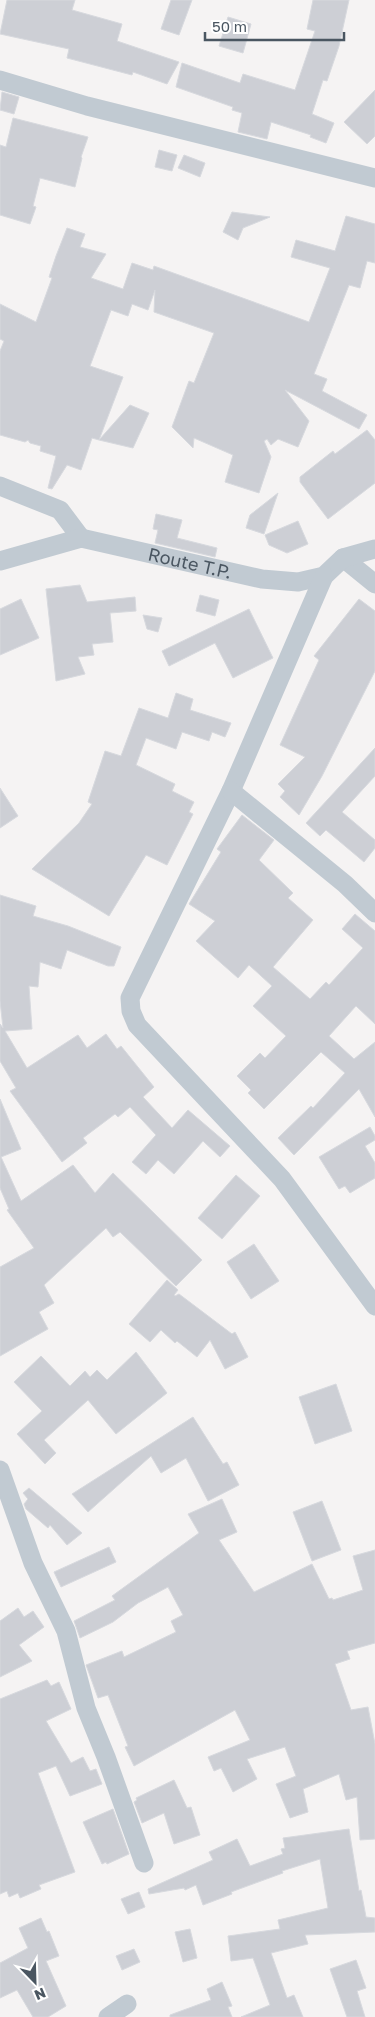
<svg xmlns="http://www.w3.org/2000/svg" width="375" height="2017" font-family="'Golos Text',sans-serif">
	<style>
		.building { fill: #cdcfd5; stroke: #d7d9de }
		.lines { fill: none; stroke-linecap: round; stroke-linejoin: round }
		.minor { stroke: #c1cad2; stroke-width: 19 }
		.labels { text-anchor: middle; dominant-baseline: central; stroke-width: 4; stroke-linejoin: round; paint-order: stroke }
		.street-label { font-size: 18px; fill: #4a5661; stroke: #fff }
	</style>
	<rect width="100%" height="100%" fill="#f5f3f3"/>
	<g class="building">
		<path d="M7,0H75L72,10L122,24L117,41L179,62L167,84L133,72L132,75L67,58L69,49L0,34Z"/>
		<path d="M171,0H192L179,35L161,29Z"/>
		<path d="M313,0H349L339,46L327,81L323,80L312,114L334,123L326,143L310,137L311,135L271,122L267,139L238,132L242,113L232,110L233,107L176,87L182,63L240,83L243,74L295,90L315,31L307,29Z"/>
		<path d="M228,17L251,24L243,53L219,46Z"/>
		<path d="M375,90V136L367,144L344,122Z"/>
		<path d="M2,92L19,97L14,114L0,110Z"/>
		<path d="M13,118L88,137L81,157L82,158L75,187L40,178L33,206L36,207L30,224L0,215V145L6,147Z"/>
		<path d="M159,150L177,155L172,171L155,167Z"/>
		<path d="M184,155L205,163L200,177L178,168Z"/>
		<path d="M232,212L270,217L243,228L238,240L223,232Z"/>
		<path d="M346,216L375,224V263L367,261L360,288L349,285L314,374L327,379L322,391L367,415L359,429L285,390L309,421L298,447L278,439L271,445L267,439L264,441L271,457L259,493L225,482L233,455L194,438L193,448L172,427L189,381L194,383L214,333L154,312L155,290L148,310L132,304L128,316L111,310L90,366L123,377L99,440L92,438L81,470L67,465L52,489L48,488L56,456L40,451L41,446L30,443L28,440L25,442L0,435V351L4,341L0,339V304L36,322L52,278L49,277L56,256L67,228L85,234L80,247L106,254L91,278L123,289L132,263L153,270L154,266L309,322L330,268L291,257L296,240L335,251Z"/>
		<path d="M130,405L149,413L133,448L99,440Z"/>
		<path d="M367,430L375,440V483L328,519L300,482V477L333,451L335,454Z"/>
		<path d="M278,493L264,534L246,528L250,515Z"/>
		<path d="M156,514L182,520L177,538L217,548L215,557L155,543L158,530L153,529Z"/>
		<path d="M298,521L308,544L287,553L269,545L265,535Z"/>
		<path d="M80,585L87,602L135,597L136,611L110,613L113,642L92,644L94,655L78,657L85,674L56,681L46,589Z"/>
		<path d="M200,595L219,600L215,616L196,611Z"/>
		<path d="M21,599L39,638L0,655V609Z"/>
		<path d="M359,599L375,611V671L322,776L299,815L280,797L285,791L278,784L305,757L280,745L319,660L314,656Z"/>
		<path d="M249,609L273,658L233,678L215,643L169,666L162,651Z"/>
		<path d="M143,615L162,618L158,632L147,629Z"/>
		<path d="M176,693L193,699L190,710L231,723L225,737L212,732L209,741L182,732L176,749L146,738L136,765L175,784L172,791L194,802L189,812L193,814L167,865L146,855L109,916L32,869L79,823L92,804L88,802L105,751L121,756L139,708L168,718Z"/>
		<path d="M375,748V776L342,812L375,840V848L364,862L326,830L320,836L306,823Z"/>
		<path d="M0,788L18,816L0,828Z"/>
		<path d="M242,815L274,840L259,860L293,893L288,898L313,920L273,967L310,999L326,982L329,985L363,948L342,929L355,914L375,931V1024L356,1006L329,1036L354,1059L375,1042V1117L359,1089L294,1155L278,1138L311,1106L313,1108L345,1073L321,1052L264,1109L248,1093L251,1090L237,1076L260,1053L265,1058L286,1036L253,1006L272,986L249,965L238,978L196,941L215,921L189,904L221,852L217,849Z"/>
		<path d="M0,895L36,906L33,916L68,926L121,947L114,966H108L67,950L61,969L40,962L38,987L29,986L32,1029L5,1031L27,1068L78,1035L87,1048L106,1034L117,1049L121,1046L154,1087L143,1097L172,1128L188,1110L230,1146L220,1157L203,1141L174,1174L158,1160L146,1174L132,1162L156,1135L130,1107L118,1117L115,1114L83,1138L87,1143L62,1162L10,1091L16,1088L0,1061V1024L3,1028L0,1001Z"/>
		<path d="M0,1099L21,1149L1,1157L21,1201L73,1165L95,1193L113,1173L202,1260L176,1286L120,1232L113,1237L106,1228L44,1285L54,1303L39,1312L48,1329L0,1356V1267L34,1248L7,1210L9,1209L0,1188Z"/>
		<path d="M370,1127L375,1136V1140L365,1146L375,1163V1178L350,1193L345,1186L339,1189L319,1157Z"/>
		<path d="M236,1175L260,1196L222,1239L198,1218Z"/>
		<path d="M254,1244L279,1281L251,1299L227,1262Z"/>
		<path d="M167,1280L178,1290L174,1295L175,1296L179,1294L232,1334L235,1332L248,1357L225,1369L210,1340L197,1357L177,1341L175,1343L161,1330L150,1342L129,1324Z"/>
		<path d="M136,1352L167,1393L116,1434L88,1400L44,1440L56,1453L45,1464L17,1434L42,1411L14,1382L41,1356L70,1386L85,1371L90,1377L97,1370L107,1380Z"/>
		<path d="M336,1384L352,1431L315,1444L299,1397Z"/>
		<path d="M193,1417L223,1464L227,1462L239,1485L208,1501L186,1458L161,1473L151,1456L88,1512L72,1494Z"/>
		<path d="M29,1488L60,1514L82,1533L67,1545L50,1525L48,1528L26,1509L24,1504L28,1499L23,1493Z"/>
		<path d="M222,1499L237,1532L219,1540L254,1592L312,1564L329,1599L332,1598L333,1600L363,1590L353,1556L375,1550V1643L347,1651L350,1659L335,1664L351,1710L368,1707L375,1744V1839L360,1840L357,1797L346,1800L339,1774L303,1789L308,1812L290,1818L276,1784L296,1776L285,1747L247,1759L257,1779L233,1792L221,1768L214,1771L208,1757L250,1740L235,1710L134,1766L125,1747L128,1746L108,1695L98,1698L86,1665L122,1651L124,1657L176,1632L171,1621L183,1615L168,1587L138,1603L113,1622L80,1638L74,1621L115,1600L112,1596L199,1533L188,1514Z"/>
		<path d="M322,1501L341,1550L312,1561L293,1512Z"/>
		<path d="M109,1547L116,1562L61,1587L54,1572Z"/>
		<path d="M18,1608L24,1617L33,1611L44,1627L19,1645L32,1661L0,1677V1621Z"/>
		<path d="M47,1680L51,1686L59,1682L71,1709L46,1721L71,1763L83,1757L90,1771L96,1769L102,1784L70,1796L56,1766L38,1773L75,1872L39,1885L41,1889L20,1898L18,1893L9,1897L7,1891L0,1894V1699Z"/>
		<path d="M174,1780L187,1808L191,1807L200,1835L174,1844L164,1813L142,1823L134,1802L137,1800L136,1798Z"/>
		<path d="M113,1809L129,1854L107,1864L106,1862L102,1864L83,1822Z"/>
		<path d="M349,1829L359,1891L361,1890L366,1917L375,1918V1932L305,1935L308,1944L271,1953L287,1998L294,1995L303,2017H241L270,2005L253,1958L231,1961L228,1936L280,1929L278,1920L328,1908L320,1859L282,1871L283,1873L231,1892L232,1894L203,1905L196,1885L185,1890L184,1888L149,1894L148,1889L213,1860L209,1852L237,1839L250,1866L283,1854L281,1849L285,1848L283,1838Z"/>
		<path d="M139,1892L145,1907L128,1914L121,1899Z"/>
		<path d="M41,1918L47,1932L49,1931L59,1956L46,1961L66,2006L48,2017H33L17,1990L0,1998V1963L28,1948L19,1928Z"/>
		<path d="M190,1929L197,1958L183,1962L175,1932Z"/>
		<path d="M134,1949L140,1962L122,1970L116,1956Z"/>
		<path d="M356,1960L366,1988L357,1991L365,2017H347L330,1969Z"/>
		<path d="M222,1982L232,2006L228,2007L232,2017H170V2015L211,2000L207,1989Z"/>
	</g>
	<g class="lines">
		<g class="minor">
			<path d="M0,80L87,106L375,178"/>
			<path d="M0,486L60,510L81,538"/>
			<path d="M343,558L375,584"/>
			<path id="s1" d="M0,561L81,538L262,579L298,582L324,576L343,558L375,549"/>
			<path d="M324,576L231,791L130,998L131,1011L137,1025L282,1179L375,1306"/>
			<path d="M231,791L345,884L375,913"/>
			<path d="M0,1470L33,1563L66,1631L86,1708L106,1757L144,1863"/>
			<path d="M108,2017L127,2004"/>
		</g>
	</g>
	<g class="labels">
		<g class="street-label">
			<text stroke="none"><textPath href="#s1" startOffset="196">Route T.P.</textPath></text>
		</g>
	</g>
	<g transform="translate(35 1982) rotate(157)" stroke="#ffffff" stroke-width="4" paint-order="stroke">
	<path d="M0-4L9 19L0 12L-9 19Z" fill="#4a5661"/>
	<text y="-8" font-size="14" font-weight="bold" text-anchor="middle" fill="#4a5661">N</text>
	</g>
	<path d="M205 32v8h139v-8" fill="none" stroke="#4a5661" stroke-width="2.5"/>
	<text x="212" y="32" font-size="15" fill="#4a5661" stroke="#ffffff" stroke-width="4" paint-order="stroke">50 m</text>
</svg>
